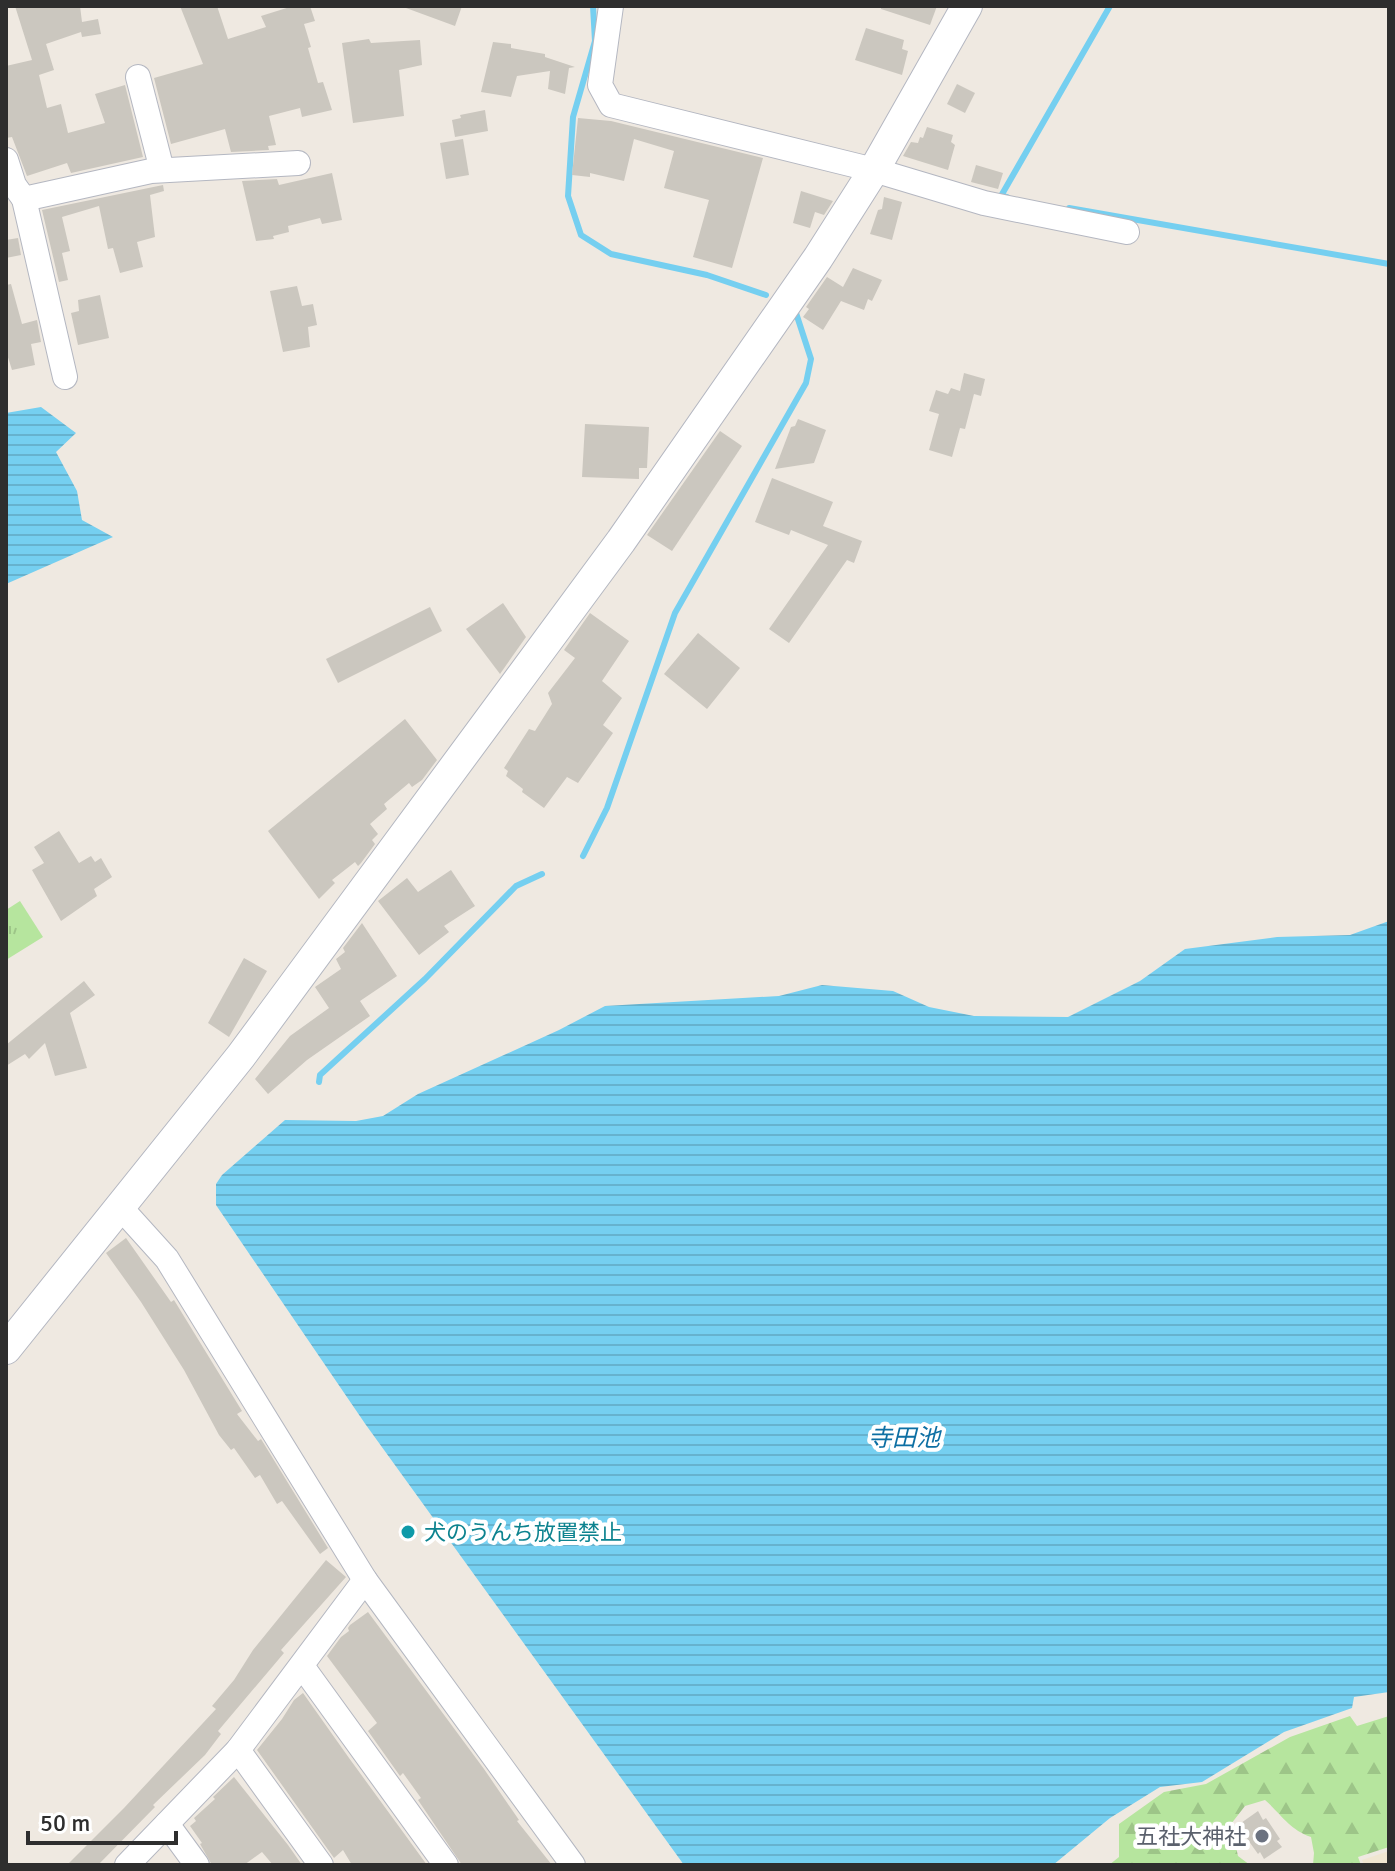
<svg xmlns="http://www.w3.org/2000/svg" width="1395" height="1871" font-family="Signika,'Noto Sans JP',sans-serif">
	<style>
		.education { fill: #f0e6d1 }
		.grass { fill: url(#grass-tufts) }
		.forest { fill: url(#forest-firs) }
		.water { fill: url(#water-rules) }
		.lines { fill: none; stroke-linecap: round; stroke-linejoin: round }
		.stream { stroke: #75cff0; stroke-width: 6 }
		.building { fill: #cbc7bf }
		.minor-casing { stroke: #b4b7c1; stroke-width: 26 }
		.tertiary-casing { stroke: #b4b7c1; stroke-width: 32 }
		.minor { stroke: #fff; stroke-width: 24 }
		.tertiary { stroke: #fff; stroke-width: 30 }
		.culture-dot { fill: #0f9aa8; stroke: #fff; stroke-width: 3 }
		.worship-dot { fill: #6b7280; stroke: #fff; stroke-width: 3 }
		.labels { text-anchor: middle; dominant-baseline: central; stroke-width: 8; stroke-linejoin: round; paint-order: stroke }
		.culture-label { font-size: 22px; fill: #0d838f; stroke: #fff; text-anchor: start }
		.worship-label { font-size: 22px; fill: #5b616d; stroke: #fff; text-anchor: end }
		.water-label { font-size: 24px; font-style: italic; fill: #0d6fa3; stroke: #fff }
	</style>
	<defs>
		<pattern id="grass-tufts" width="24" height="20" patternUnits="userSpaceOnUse" patternTransform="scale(2)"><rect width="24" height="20" fill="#b6e59e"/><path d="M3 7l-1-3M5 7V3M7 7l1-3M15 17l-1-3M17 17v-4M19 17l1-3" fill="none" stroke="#9dc588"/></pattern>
		<pattern id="forest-firs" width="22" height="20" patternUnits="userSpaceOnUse" patternTransform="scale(2)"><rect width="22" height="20" fill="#b6e59e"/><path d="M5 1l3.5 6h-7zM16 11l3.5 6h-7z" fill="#9dc588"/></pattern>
		<pattern id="water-rules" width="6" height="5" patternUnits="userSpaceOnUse" patternTransform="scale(2)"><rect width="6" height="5" fill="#75cff0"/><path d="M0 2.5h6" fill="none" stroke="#66b2ce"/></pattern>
	</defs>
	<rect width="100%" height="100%" fill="#efe9e1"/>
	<path class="education" d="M1389,1851V1865H1364L1362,1860Z"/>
	<path class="grass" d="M20,901L43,937L6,960V910Z"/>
	<path class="forest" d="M1350,1716L1357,1726L1389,1716V1847L1358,1857L1361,1865H1313L1314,1853L1311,1837C1289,1829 1282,1815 1265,1800L1245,1806L1231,1824L1238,1856L1250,1865H1109L1119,1857V1824L1164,1792L1206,1784L1290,1737Z"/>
	<g class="water">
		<path d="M41,407L76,433L56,452L77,491L82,520L113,537L6,584V413Z"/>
		<path d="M1389,921V1692L1354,1697L1352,1708L1284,1732L1202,1782L1160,1787L1110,1818L1053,1865H684L366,1425L216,1205V1184L222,1175L285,1120L356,1121L383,1116L418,1094L559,1030L605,1006L779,996L822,985L893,991L929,1007L974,1016L1068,1017L1140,981L1185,949L1277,937L1350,935Z"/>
	</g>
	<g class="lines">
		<g class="stream">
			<path d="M593,6L595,41L573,117L568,196L581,235L611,254L707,275L766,295"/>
			<path d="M1007,197L1001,196L1110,6"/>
			<path d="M1069,208L1389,264"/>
			<path d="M583,856L607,808L675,613L806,383L811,359L796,313"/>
			<path d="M319,1082L320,1075L425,979L516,886L542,874"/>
		</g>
	</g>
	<g class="building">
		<path d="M15,6H80L82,22L98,19L101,34L82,37L81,32L46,44L54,70L39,75L47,108L61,104L68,133L105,123L95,94L125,85L143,157L71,173L67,163L27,176L12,137L6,138V66L32,60Z"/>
		<path d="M180,6H217L228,39L266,27L261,16L293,6H310L315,21L304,24L311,47L308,48L318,83L323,82L332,110L302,117L300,108L269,116L276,145L268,146L269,150L231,152L225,129L171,144L154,78L203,64Z"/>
		<path d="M406,6H462L455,26L406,8Z"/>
		<path d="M881,6H937L930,25L881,9Z"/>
		<path d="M866,28L904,40L902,49L908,51L902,75L855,60Z"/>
		<path d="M369,39L371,43L420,40L422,65L399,70L404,116L353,123L342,43Z"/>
		<path d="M493,42L511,44V48L545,54V57L575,67L569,68L565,94L548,89L550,71L517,76L511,97L481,92Z"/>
		<path d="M957,84L975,93L965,113L947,104Z"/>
		<path d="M485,110L488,131L455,137L452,120L461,118L460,115Z"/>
		<path d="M578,118L611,121L763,158L732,268L693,257L709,200L664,188L674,151L634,139L624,181L590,173V177L572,175Z"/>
		<path d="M927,127L953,135L951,142L955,145L948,170L903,156L911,142L918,143L920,137L923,138Z"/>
		<path d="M463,139L469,175L446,179L440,143Z"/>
		<path d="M976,165L1003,173L998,189L971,182Z"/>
		<path d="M332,173L342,220L322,224L320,218L288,226L289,232L273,236L274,239L256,241L242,181L277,179L279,185Z"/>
		<path d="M163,185L164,191L150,195L155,237L137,242L143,267L120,273L113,248L108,249L99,206L62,217L70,251L62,253L68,280L59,282L42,210Z"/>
		<path d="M801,191L833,201L824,215L815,212L810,228L793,223Z"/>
		<path d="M884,197L902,202L892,240L870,234L878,210L882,209Z"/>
		<path d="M18,238L21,255L6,258V240Z"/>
		<path d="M853,268L882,280L872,301L868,299L864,310L841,301L823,330L803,317L809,309L806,307L827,277L843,287Z"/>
		<path d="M11,284L22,324L37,320L41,342L31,344L35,365L12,370L6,351V285Z"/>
		<path d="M297,286L302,306L313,304L317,325L308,327L310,347L283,352L270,291Z"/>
		<path d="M100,295L109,338L78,345L71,313L79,311L78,300Z"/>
		<path d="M964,373L985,379L981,396L974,394L965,429L960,428L952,457L929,450L939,414L929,411L936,390L948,394L951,388L960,391Z"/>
		<path d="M798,419L826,430L814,463L775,469L791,427L795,426Z"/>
		<path d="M585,424L649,427L647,468H639V479L582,477Z"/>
		<path d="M720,431L742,446L672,551L647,535Z"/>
		<path d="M772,478L833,502L823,526L862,541L854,563L847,560L789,643L769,629L828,545L791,530L789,535L755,522Z"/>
		<path d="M503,603L526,637L500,674L466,629Z"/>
		<path d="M430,607L442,631L338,683L326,659Z"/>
		<path d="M590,613L629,641L602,681L622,698L603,725L613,733L578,783L567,777L544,808L522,792L523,789L506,776L508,771L504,768L529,729L535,731L552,704L548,693L575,658L564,650Z"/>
		<path d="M698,633L740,668L707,709L664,674Z"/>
		<path d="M405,719L437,760L422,780L412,787L409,783L384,804L387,809L370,824L378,834L372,840L375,844L361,863L358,866L355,862L332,880L335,883L319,899L268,831Z"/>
		<path d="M59,831L79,863L91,856L95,862L101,858L112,877L94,889L97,896L61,921L32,870L44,863L34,847Z"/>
		<path d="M451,870L475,906L444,926L449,932L419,955L378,901L407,878L418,892Z"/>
		<path d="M362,923L397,976L360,1001L370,1016L307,1060L268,1094L255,1079L290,1036L329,1008L315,987L341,969L336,959L345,952L343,948Z"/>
		<path d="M244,958L267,971L229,1037L208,1023Z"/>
		<path d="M84,981L95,995L70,1013L87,1068L55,1076L45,1043L29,1059L25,1054L6,1066V1045Z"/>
		<path d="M126,1238L171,1302L174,1300L242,1411L237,1414L258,1441L261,1439L328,1548L320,1554L282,1501L277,1504L260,1475L255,1478L234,1448L231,1450L219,1435L184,1370L141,1302L106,1253Z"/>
		<path d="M326,1560L346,1577L281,1650L284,1653L218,1731L221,1734L205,1755L153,1805L155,1807L98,1865H67L124,1808L216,1709L212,1706L234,1680L253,1650Z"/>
		<path d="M368,1612L484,1769L519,1820L517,1821L552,1865H462L418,1800L421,1798L403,1773L400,1776L368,1731L377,1723L327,1656L341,1637L349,1631L348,1628L350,1625Z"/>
		<path d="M303,1693L349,1758L427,1865H352L343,1850L334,1858L257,1750L282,1719L294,1700Z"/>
		<path d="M234,1777L288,1845L302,1865H273L262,1852L244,1865H212L200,1844L202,1843L190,1826L196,1821L194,1818L215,1799L213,1797Z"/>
		<path d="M1258,1811L1263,1820L1266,1818L1280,1839L1277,1841L1282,1847L1264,1859L1260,1852L1258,1854L1243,1833L1246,1831L1241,1823Z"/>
	</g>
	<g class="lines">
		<g class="minor-casing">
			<g id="minor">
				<path d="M611,6L600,85L611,105L874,170L984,203L1127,232"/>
				<path d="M138,77L162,170"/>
				<path d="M6,160L14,185L24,199L151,171L298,163"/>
				<path d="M24,199L65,377"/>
				<path d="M120,1207L167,1259L365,1580L573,1865"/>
				<path d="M302,1666L446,1865"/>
				<path d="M238,1750L321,1865"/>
				<path d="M167,1824L197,1865"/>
				<path d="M127,1865L238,1750L365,1580"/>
			</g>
		</g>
		<g class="tertiary-casing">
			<path id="tertiary" d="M6,1349L241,1056L621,541L818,258L874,170L967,6"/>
		</g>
		<use href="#minor" class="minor"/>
		<use href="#tertiary" class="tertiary"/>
	</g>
	<circle class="culture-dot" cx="408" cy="1532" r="8"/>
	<circle class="worship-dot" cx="1262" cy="1836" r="8"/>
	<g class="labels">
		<g class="culture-label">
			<text x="424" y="1532">犬のうんち放置禁止</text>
		</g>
		<g class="worship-label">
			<text x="1246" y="1836">五社大神社</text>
		</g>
		<g class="water-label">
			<text x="904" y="1438">寺田池</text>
		</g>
	</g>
	<rect width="1395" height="1871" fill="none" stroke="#2e2e2e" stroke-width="16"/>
	<path d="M28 1831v12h148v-12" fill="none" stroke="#2e2e2e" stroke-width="4"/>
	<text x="40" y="1831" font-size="24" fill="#2e2e2e" stroke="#ffffff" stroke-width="6" paint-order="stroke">50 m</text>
</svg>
